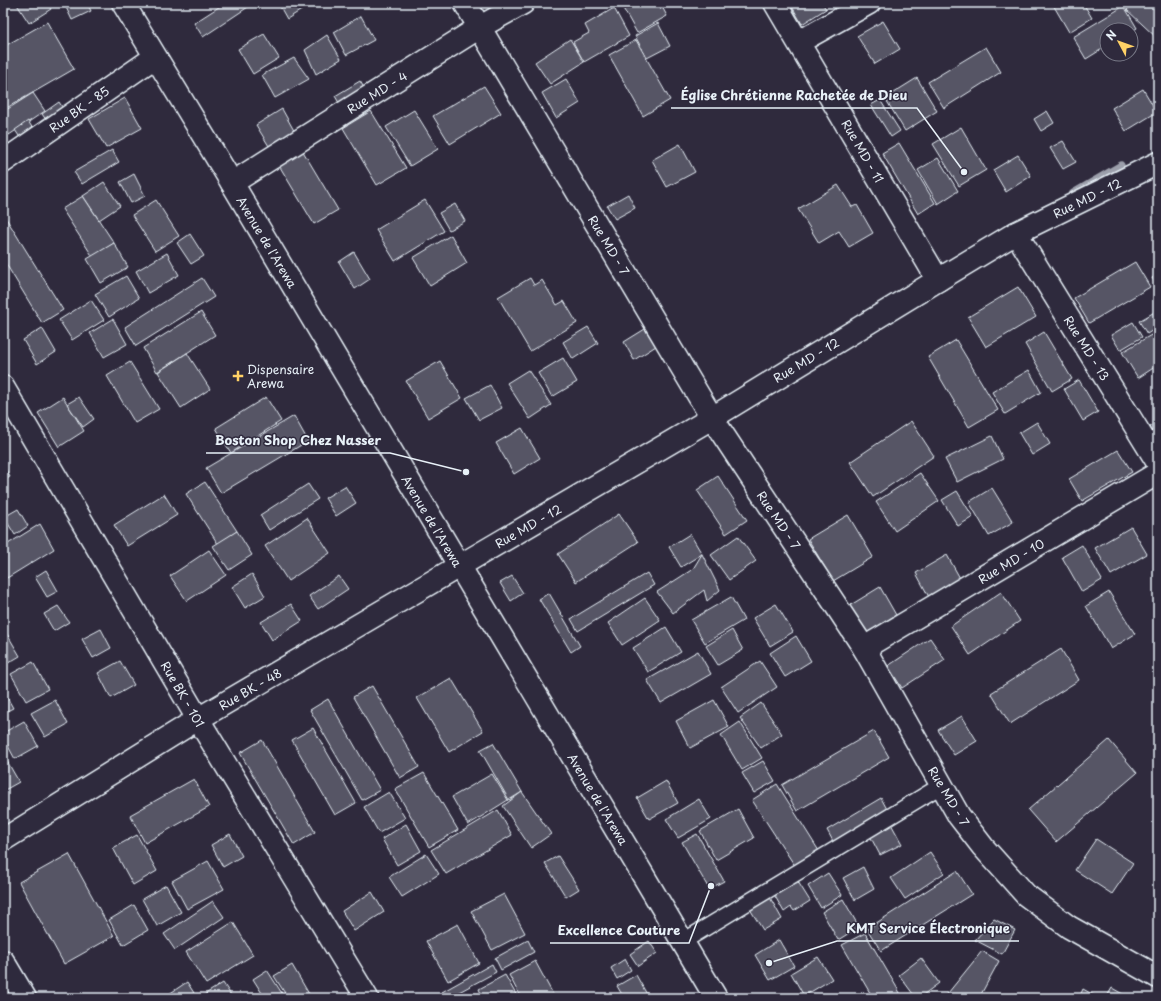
<svg xmlns="http://www.w3.org/2000/svg" width="1161" height="1001" font-family="'Playpen Sans',sans-serif">
	<style>
		.lines { fill: none; stroke-linecap: round; stroke-linejoin: round }
		.stream { stroke: #9c9fab; stroke-width: 7 }
		.building { fill: #575565; stroke: #e8f1f8 }
		.lane-casing { stroke: #e8f1f8; stroke-width: 18 }
		.street-casing { stroke: #e8f1f8; stroke-width: 25 }
		.secondary-casing { stroke: #e8f1f8; stroke-width: 25 }
		.lane { stroke: #2f2a3d; stroke-width: 15 }
		.street { stroke: #2f2a3d; stroke-width: 22 }
		.secondary { stroke: #2f2a3d; stroke-width: 22 }
		.poi-dot { fill: #ffd166; stroke: #2f2a3d; stroke-width: 1.5 }
		.labels { text-anchor: middle; dominant-baseline: central; stroke-width: 3; stroke-linejoin: round; paint-order: stroke }
		.street-label { font-size: 12px; fill: #e8f1f8; stroke: #2f2a3d }
		.poi-label { font-size: 12px; fill: #e8f1f8; stroke: #2f2a3d; text-anchor: start }
		.leader { fill: none; stroke: #e8f1f8; stroke-width: 1.5 }
		.callout-dot { fill: #e8f1f8; stroke: #2f2a3d; stroke-width: 1.5 }
		.callout-label { font-size: 13px; text-anchor: middle; font-weight: bold; fill: #e8f1f8; stroke: #2f2a3d; stroke-width: 3; stroke-linejoin: round; paint-order: stroke }
	</style>
	<rect width="100%" height="100%" fill="#2f2a3d"/>
	<filter id="ink" filterUnits="userSpaceOnUse"><feTurbulence type="fractalNoise" baseFrequency=".025" numOctaves="2"/><feDisplacementMap in="SourceGraphic" scale="8" xChannelSelector="R" yChannelSelector="G"/><feConvolveMatrix kernelMatrix="1 2 1 2 8 2 1 2 1" color-interpolation-filters="sRGB"/></filter>
	<g filter="url(#ink)">
		<g class="lines">
			<path class="stream" d="M1073,193L1121,165"/>
		</g>
		<g class="building">
			<path d="M16,3H48L51,9L29,23Z"/>
			<path d="M64,3H87L91,11L72,20Z"/>
			<path d="M225,3H254L203,37L194,23Z"/>
			<path d="M278,3H307L308,6L287,19Z"/>
			<path d="M620,3H660L667,16L637,33Z"/>
			<path d="M790,3H822L826,9L802,24Z"/>
			<path d="M1052,3H1083L1092,18L1069,32Z"/>
			<path d="M1134,3H1155L1158,5V39L1127,10Z"/>
			<path d="M1124,6L1137,28L1131,32V30H1107V46L1086,59L1073,37Z"/>
			<path d="M614,8L629,36L584,62L573,42L589,33L585,25Z"/>
			<path d="M361,16L374,40L346,55L334,32Z"/>
			<path d="M883,21L900,49L875,64L857,36Z"/>
			<path d="M47,22L74,69L3,110V47Z"/>
			<path d="M658,23L670,46L647,58L635,36Z"/>
			<path d="M264,34L279,58L253,74L238,49Z"/>
			<path d="M327,35L341,59L316,74L305,50Z"/>
			<path d="M570,39L584,62L550,84L535,62Z"/>
			<path d="M636,40L670,100L643,116L609,55Z"/>
			<path d="M986,47L1001,72L944,108L928,82Z"/>
			<path d="M294,58L309,79L275,98L262,75Z"/>
			<path d="M917,78L937,111L905,131L885,98Z"/>
			<path d="M566,79L580,103L556,118L542,93Z"/>
			<path d="M360,81L367,93L342,108L335,96Z"/>
			<path d="M484,86L501,113L450,144L433,116Z"/>
			<path d="M1143,89L1157,112L1126,131L1112,108Z"/>
			<path d="M33,93L45,111L9,135L3,126V112Z"/>
			<path d="M125,98L142,128L106,148L89,119Z"/>
			<path d="M880,100L900,131L891,137L871,105Z"/>
			<path d="M59,102L66,113L49,124L42,114Z"/>
			<path d="M282,109L297,136L272,151L256,125Z"/>
			<path d="M414,110L438,149L410,166L386,127Z"/>
			<path d="M371,111L406,168L377,185L343,128Z"/>
			<path d="M1047,111L1054,123L1041,131L1034,119Z"/>
			<path d="M28,121L42,143L29,151L15,130Z"/>
			<path d="M961,127L986,170L959,186L933,144Z"/>
			<path d="M1063,141L1076,162L1063,169L1050,148Z"/>
			<path d="M899,143L935,203L918,214L882,153Z"/>
			<path d="M680,144L695,172L667,187L652,160Z"/>
			<path d="M301,148L338,210L314,224L277,162Z"/>
			<path d="M112,150L119,162L82,184L74,172Z"/>
			<path d="M1018,155L1031,176L1006,192L993,170Z"/>
			<path d="M938,158L958,191L938,204L918,170Z"/>
			<path d="M134,174L145,196L131,203L120,182Z"/>
			<path d="M104,182L120,206L99,220L83,196Z"/>
			<path d="M838,185L852,207L857,205L873,233L849,247L839,231L819,243L798,209Z"/>
			<path d="M628,194L635,208L615,219L607,206Z"/>
			<path d="M83,196L114,243L93,257L62,209Z"/>
			<path d="M156,200L179,236L155,251L132,215Z"/>
			<path d="M425,200L444,231L395,261L376,230Z"/>
			<path d="M455,204L465,221L449,230L439,213Z"/>
			<path d="M4,215L63,310L42,323L3,259V216Z"/>
			<path d="M190,234L204,256L191,264L177,243Z"/>
			<path d="M451,235L467,263L430,286L413,258Z"/>
			<path d="M114,243L128,267L101,283L87,259Z"/>
			<path d="M354,252L370,279L355,289L339,262Z"/>
			<path d="M167,253L179,275L148,293L136,271Z"/>
			<path d="M1135,262L1150,287L1089,323L1074,298Z"/>
			<path d="M1158,274V288L1152,278Z"/>
			<path d="M126,276L139,298L109,317L95,294Z"/>
			<path d="M202,278L214,297L136,346L125,327Z"/>
			<path d="M530,278L534,285L542,280L557,305L564,301L577,323L530,351L498,297Z"/>
			<path d="M1018,287L1036,317L986,347L968,317Z"/>
			<path d="M91,300L104,320L72,340L59,320Z"/>
			<path d="M1158,310V327L1147,334L1139,321Z"/>
			<path d="M201,312L215,335L157,372L143,348Z"/>
			<path d="M113,319L127,344L104,357L90,333Z"/>
			<path d="M1133,322L1142,337L1120,350L1111,335Z"/>
			<path d="M588,327L598,343L573,359L563,342Z"/>
			<path d="M42,328L56,352L37,364L23,340Z"/>
			<path d="M645,329L656,346L634,360L624,342Z"/>
			<path d="M1158,331V365L1138,378L1122,352Z"/>
			<path d="M1044,332L1072,379L1052,391L1025,344Z"/>
			<path d="M956,340L998,410L969,427L928,357Z"/>
			<path d="M187,353L210,389L181,408L158,372Z"/>
			<path d="M563,358L577,382L552,397L538,373Z"/>
			<path d="M440,361L462,398L428,418L406,381Z"/>
			<path d="M130,362L159,409L135,423L107,376Z"/>
			<path d="M528,370L551,405L530,419L507,383Z"/>
			<path d="M1029,370L1041,392L1005,414L992,392Z"/>
			<path d="M1079,380L1098,412L1083,421L1064,389Z"/>
			<path d="M490,385L502,408L479,420L466,398Z"/>
			<path d="M63,397L84,431L59,447L38,413Z"/>
			<path d="M79,397L94,419L83,427L67,404Z"/>
			<path d="M266,397L281,421L231,453L216,428Z"/>
			<path d="M294,416L308,441L221,493L206,468Z"/>
			<path d="M911,421L934,456L873,497L850,462Z"/>
			<path d="M1037,422L1050,444L1032,455L1019,433Z"/>
			<path d="M1158,422V440L1150,427Z"/>
			<path d="M522,428L540,458L514,474L496,443Z"/>
			<path d="M992,436L1003,459L957,482L945,459Z"/>
			<path d="M1118,450L1132,472L1082,501L1069,479Z"/>
			<path d="M3,464L10,477L3,481Z"/>
			<path d="M920,473L939,501L895,531L876,502Z"/>
			<path d="M718,476L747,520L726,534L697,490Z"/>
			<path d="M205,482L237,531L218,544L186,494Z"/>
			<path d="M308,484L318,499L269,530L260,515Z"/>
			<path d="M345,486L356,503L336,516L325,498Z"/>
			<path d="M992,488L1013,522L989,536L969,502Z"/>
			<path d="M957,491L973,517L958,526L942,500Z"/>
			<path d="M164,494L177,515L127,546L114,525Z"/>
			<path d="M18,509L28,526L15,535L4,517Z"/>
			<path d="M619,514L638,542L576,582L558,554Z"/>
			<path d="M848,515L873,557L833,581L808,539Z"/>
			<path d="M307,518L330,553L288,581L265,546Z"/>
			<path d="M40,524L54,549L7,578L3,571V547Z"/>
			<path d="M1131,527L1147,554L1111,575L1095,548Z"/>
			<path d="M237,531L252,555L229,570L213,546Z"/>
			<path d="M690,534L702,554L681,567L669,547Z"/>
			<path d="M738,536L756,561L729,580L711,555Z"/>
			<path d="M1082,545L1102,580L1082,592L1062,557Z"/>
			<path d="M209,550L226,575L187,601L170,576Z"/>
			<path d="M702,554L720,590L707,601L704,590L673,613L657,592L693,569Z"/>
			<path d="M947,555L961,580L929,597L916,573Z"/>
			<path d="M46,570L58,591L47,597L35,577Z"/>
			<path d="M647,573L654,585L578,631L571,619Z"/>
			<path d="M252,574L265,596L245,608L232,587Z"/>
			<path d="M339,576L348,589L318,609L309,596Z"/>
			<path d="M512,576L523,593L511,601L500,583Z"/>
			<path d="M880,587L896,615L865,634L849,606Z"/>
			<path d="M1001,592L1020,621L970,655L951,626Z"/>
			<path d="M1109,592L1135,634L1111,649L1086,606Z"/>
			<path d="M549,593L580,646L571,652L539,599Z"/>
			<path d="M731,597L744,620L705,643L691,620Z"/>
			<path d="M645,598L660,620L622,645L608,623Z"/>
			<path d="M291,604L302,621L272,640L261,622Z"/>
			<path d="M776,604L793,632L770,646L753,618Z"/>
			<path d="M58,606L69,622L54,631L44,614Z"/>
			<path d="M666,627L681,652L648,672L633,648Z"/>
			<path d="M101,629L111,648L93,658L82,639Z"/>
			<path d="M732,630L743,650L718,665L706,646Z"/>
			<path d="M7,634L20,656L3,666V637Z"/>
			<path d="M796,636L811,661L785,677L770,653Z"/>
			<path d="M930,638L945,660L902,688L888,666Z"/>
			<path d="M1061,649L1079,680L1010,724L991,693Z"/>
			<path d="M698,651L711,674L661,703L647,680Z"/>
			<path d="M120,661L134,685L111,698L98,673Z"/>
			<path d="M760,661L777,687L738,713L721,687Z"/>
			<path d="M33,662L48,689L26,701L11,674Z"/>
			<path d="M451,678L483,731L449,752L417,698Z"/>
			<path d="M372,686L419,767L400,778L353,697Z"/>
			<path d="M3,690L13,708L3,713Z"/>
			<path d="M328,699L380,790L362,800L310,710Z"/>
			<path d="M55,700L68,724L45,737L31,713Z"/>
			<path d="M714,700L729,727L690,748L676,721Z"/>
			<path d="M761,703L782,734L761,748L740,718Z"/>
			<path d="M962,716L977,741L954,755L938,730Z"/>
			<path d="M24,721L38,746L15,759L3,737V733Z"/>
			<path d="M740,722L762,758L742,770L721,735Z"/>
			<path d="M313,728L356,803L335,815L292,740Z"/>
			<path d="M874,731L889,757L797,811L782,785Z"/>
			<path d="M262,740L315,832L294,845L240,753Z"/>
			<path d="M1109,740L1137,773L1056,842L1028,810Z"/>
			<path d="M493,743L522,792L509,800L480,750Z"/>
			<path d="M3,754L19,782L3,791Z"/>
			<path d="M763,761L775,781L754,793L742,773Z"/>
			<path d="M424,773L458,830L429,847L395,789Z"/>
			<path d="M492,774L508,800L468,825L452,797Z"/>
			<path d="M194,779L209,807L145,843L130,815Z"/>
			<path d="M666,781L678,803L649,819L637,798Z"/>
			<path d="M777,784L819,851L795,866L752,800Z"/>
			<path d="M389,792L405,818L379,833L364,807Z"/>
			<path d="M522,792L551,834L531,848L503,806Z"/>
			<path d="M881,798L888,811L834,843L827,830Z"/>
			<path d="M699,799L711,819L678,838L666,819Z"/>
			<path d="M738,809L754,838L716,860L700,831Z"/>
			<path d="M498,810L512,835L446,874L431,850Z"/>
			<path d="M890,822L902,844L880,855L869,834Z"/>
			<path d="M406,824L421,851L397,865L382,839Z"/>
			<path d="M230,834L242,856L223,867L211,845Z"/>
			<path d="M697,834L724,881L709,889L682,842Z"/>
			<path d="M137,835L157,871L133,885L113,848Z"/>
			<path d="M1096,839L1133,863L1112,894L1075,870Z"/>
			<path d="M930,852L944,873L905,899L891,878Z"/>
			<path d="M69,854L114,936L64,964L19,882Z"/>
			<path d="M426,854L439,874L402,897L389,877Z"/>
			<path d="M558,856L579,889L566,897L545,863Z"/>
			<path d="M208,861L224,889L187,909L172,881Z"/>
			<path d="M863,867L874,889L855,900L843,878Z"/>
			<path d="M957,871L972,894L881,951L867,929Z"/>
			<path d="M828,873L842,895L821,908L808,886Z"/>
			<path d="M795,877L810,901L794,911L791,907L784,912L772,891Z"/>
			<path d="M166,885L181,912L157,926L142,899Z"/>
			<path d="M372,892L384,912L354,931L342,911Z"/>
			<path d="M504,894L525,933L492,950L471,911Z"/>
			<path d="M768,894L782,919L763,930L748,906Z"/>
			<path d="M843,899L859,927L838,940L822,912Z"/>
			<path d="M213,901L224,917L175,950L164,934Z"/>
			<path d="M134,905L148,930L123,945L109,920Z"/>
			<path d="M994,919L1015,930L1002,954L975,940Z"/>
			<path d="M233,922L253,955L206,984L186,952Z"/>
			<path d="M458,924L479,963L448,981L426,941Z"/>
			<path d="M865,933L903,998H873L842,945Z"/>
			<path d="M528,940L534,952L501,970L495,958Z"/>
			<path d="M779,940L794,966L770,980L755,955Z"/>
			<path d="M649,941L657,953L638,966L630,954Z"/>
			<path d="M982,951L999,961L979,998H944Z"/>
			<path d="M818,957L832,979L804,996L791,973Z"/>
			<path d="M921,958L939,983L919,998H916L899,975Z"/>
			<path d="M625,959L631,970L617,979L611,968Z"/>
			<path d="M535,961L555,998H521L509,975Z"/>
			<path d="M492,964L496,972L448,998H445L442,992Z"/>
			<path d="M292,965L309,994L302,998H288L274,976Z"/>
			<path d="M267,970L285,998H265L253,979Z"/>
			<path d="M505,975L518,998H483L479,989Z"/>
			<path d="M636,975L649,998H624L617,986Z"/>
			<path d="M187,982L194,993L187,998H163Z"/>
			<path d="M223,983L233,998H199Z"/>
			<path d="M1112,988L1128,997L1127,998H1106Z"/>
			<path d="M1083,989L1099,998H1079Z"/>
		</g>
		<g class="lines">
			<g class="lane-casing">
				<path id="lane" d="M682,942L942,785"/>
			</g>
			<g class="street-casing">
				<g id="street">
					<path d="M465,3L712,418L864,648L959,816L983,847L1026,895L1069,927L1158,977"/>
					<path d="M775,3L938,280"/>
					<path d="M799,42L869,3"/>
					<path d="M3,162L155,57"/>
					<path d="M232,183L480,27L523,3"/>
					<path d="M1016,233L1158,463"/>
					<path d="M3,387L198,719L367,998"/>
					<path d="M864,648L1158,473"/>
					<path d="M3,840L198,719L712,418L938,280L1016,233L1158,163"/>
					<path d="M3,961L25,998"/>
				</g>
			</g>
			<g class="secondary-casing">
				<path id="secondary" d="M123,3L232,183L716,998"/>
			</g>
			<use href="#lane" class="lane"/>
			<use href="#street" class="street"/>
			<use href="#secondary" class="secondary"/>
		</g>
	</g>
	<path class="poi-dot" d="M236 370h4v4h4v4h-4v4h-4v-4h-4v-4h4z"/>
	<g class="labels">
		<g class="street-label">
			<text transform="translate(377 92) rotate(-32)">Rue MD - 4</text>
			<text transform="translate(79 109) rotate(-35)">Rue BK - 85</text>
			<text transform="translate(863 151) rotate(60)">Rue MD - 11</text>
			<text transform="translate(1087 198) rotate(-26)">Rue MD - 12</text>
			<text transform="translate(267 242) rotate(59)">Avenue de l'Arewa</text>
			<text transform="translate(609 245) rotate(59)">Rue MD - 7</text>
			<text transform="translate(1087 348) rotate(58)">Rue MD - 13</text>
			<text transform="translate(806 360) rotate(-31)">Rue MD - 12</text>
			<text transform="translate(779 520) rotate(56)">Rue MD - 7</text>
			<text transform="translate(432 521) rotate(59)">Avenue de l'Arewa</text>
			<text transform="translate(528 526) rotate(-30)">Rue MD - 12</text>
			<text transform="translate(1011 561) rotate(-31)">Rue MD - 10</text>
			<text transform="translate(250 689) rotate(-30)">Rue BK - 48</text>
			<text transform="translate(183 694) rotate(60)">Rue BK - 101</text>
			<text transform="translate(949 796) rotate(59)">Rue MD - 7</text>
			<text transform="translate(598 799) rotate(59)">Avenue de l'Arewa</text>
		</g>
		<g class="poi-label">
			<text x="247" y="369">Dispensaire<tspan x="247" dy="14">Arewa</tspan></text>
		</g>
	</g>
	<path class="leader" d="M964 172L917 108H671M466 472L390 453H206M769 963L837 941H1019M711 886L689 943H550"/>
	<g class="callout-dot">
		<circle cx="964" cy="172" r="4"/>
		<circle cx="466" cy="472" r="4"/>
		<circle cx="769" cy="963" r="4"/>
		<circle cx="711" cy="886" r="4"/>
	</g>
	<g class="callout-label">
		<text x="794" y="100">Église Chrétienne Rachetée de Dieu</text>
		<text x="298" y="445">Boston Shop Chez Nasser</text>
		<text x="928" y="933">KMT Service Électronique</text>
		<text x="619" y="935">Excellence Couture</text>
	</g>
	<rect width="1161" height="1001" fill="none" stroke="#2f2a3d" stroke-width="16"/>
	<rect x="8" y="8" width="1145" height="985" fill="none" stroke="#e8f1f8" stroke-width="1.5" filter="url(#ink)"/>
	<g transform="translate(1119 42) rotate(311)"><circle r="19" fill="#2f2a3d" stroke="#797a88"/>
	<path d="M0-3L7 15L0 10L-7 15Z" fill="#ffd166"/>
	<text y="-6" font-size="11" font-weight="bold" text-anchor="middle" fill="#e8f1f8">N</text>
	</g>
</svg>
